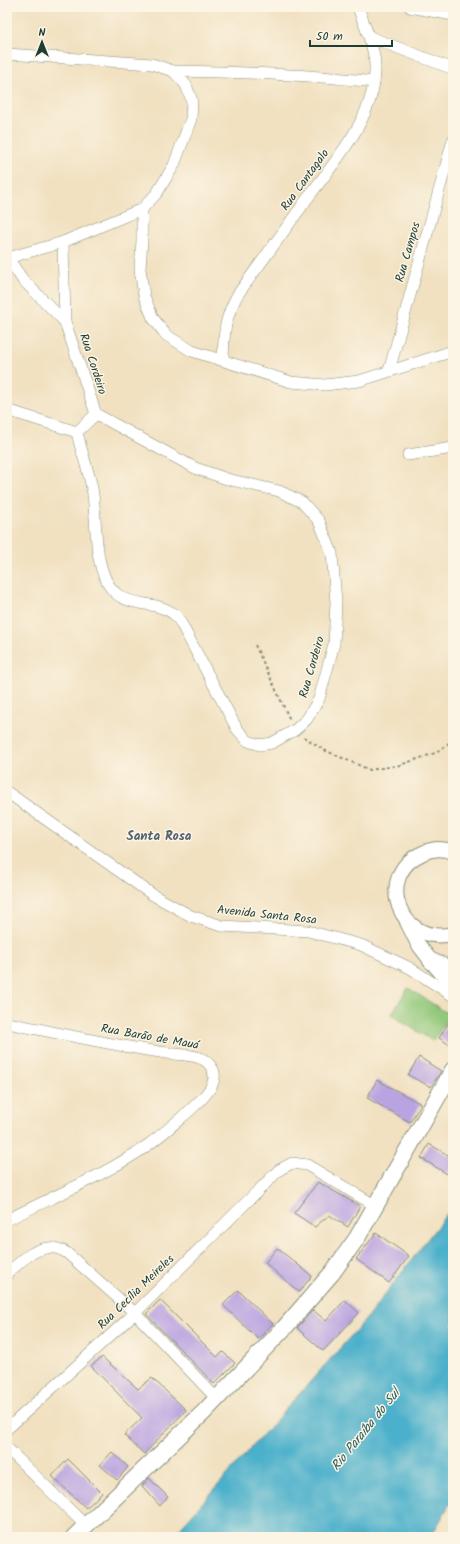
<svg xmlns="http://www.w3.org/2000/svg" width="460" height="1544" font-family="Kalam,sans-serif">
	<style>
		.green { fill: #92c87b; stroke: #588258 }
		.water { fill: #4cb0cb; stroke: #367680 }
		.building { fill: #b9a3e1 }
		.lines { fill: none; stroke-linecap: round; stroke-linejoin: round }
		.minor-casing { stroke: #888f7a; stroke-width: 12 }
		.tertiary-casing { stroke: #888f7a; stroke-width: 16 }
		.secondary-casing { stroke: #888f7a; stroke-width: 18 }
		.path { stroke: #888f7a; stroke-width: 2; stroke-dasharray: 3 3; stroke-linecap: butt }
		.minor { stroke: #fff; stroke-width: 11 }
		.tertiary { stroke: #fff; stroke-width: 14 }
		.secondary { stroke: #fff; stroke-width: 16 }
		.labels { text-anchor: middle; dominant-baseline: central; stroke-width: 3; stroke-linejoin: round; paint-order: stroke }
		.street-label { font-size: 12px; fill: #1f3d34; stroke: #fcf5e5 }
		.neighbourhood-label { font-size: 13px; font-weight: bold; fill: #556171; stroke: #fcf5e5 }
		.water-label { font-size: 13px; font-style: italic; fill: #2c6061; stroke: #fcf5e5 }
	</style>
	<rect width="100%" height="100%" fill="#fcf5e5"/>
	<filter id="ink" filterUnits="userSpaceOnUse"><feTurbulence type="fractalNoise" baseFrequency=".025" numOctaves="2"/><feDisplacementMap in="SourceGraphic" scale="8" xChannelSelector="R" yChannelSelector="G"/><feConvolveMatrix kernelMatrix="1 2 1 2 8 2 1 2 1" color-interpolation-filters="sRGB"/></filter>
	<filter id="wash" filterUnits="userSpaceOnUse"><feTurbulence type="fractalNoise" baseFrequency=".012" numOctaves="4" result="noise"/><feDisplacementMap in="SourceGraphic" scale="16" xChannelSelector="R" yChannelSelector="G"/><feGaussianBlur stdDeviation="0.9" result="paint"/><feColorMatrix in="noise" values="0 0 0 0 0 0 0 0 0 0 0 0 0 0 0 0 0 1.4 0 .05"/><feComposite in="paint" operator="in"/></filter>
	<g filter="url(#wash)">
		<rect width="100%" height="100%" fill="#f1e1c1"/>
		<path class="green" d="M408,988L450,1015L433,1041L391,1015Z"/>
		<path class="water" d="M453,1206V1498L431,1537H172L367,1318Z"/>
		<g id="blocks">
			<g class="building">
				<path d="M453,1016V1047L439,1038Z"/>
				<path d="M419,1057L441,1071L431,1087L408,1075Z"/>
				<path d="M377,1080L421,1104L410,1122L367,1098Z"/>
				<path d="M429,1144L453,1158V1165L447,1174L421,1158Z"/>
				<path d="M318,1182L360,1206L348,1227L329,1215L315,1227L294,1213Z"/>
				<path d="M376,1233L409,1256L389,1283L356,1259Z"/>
				<path d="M277,1248L312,1276L299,1292L265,1263Z"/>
				<path d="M238,1290L273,1324L258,1339L223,1305Z"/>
				<path d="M160,1300L217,1357L223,1352L235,1363L214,1384L146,1314Z"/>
				<path d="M345,1300L359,1313L323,1351L297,1328L313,1310L326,1321Z"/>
				<path d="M102,1357L138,1389L152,1378L186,1410L144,1454L124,1435L142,1418L91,1366Z"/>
				<path d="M112,1452L128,1467L117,1480L100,1465Z"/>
				<path d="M68,1459L102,1493L86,1508L52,1476Z"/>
				<path d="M149,1478L168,1497L160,1506L142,1486Z"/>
			</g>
		</g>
	</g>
	<g filter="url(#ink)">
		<use href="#blocks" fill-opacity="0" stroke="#888f7a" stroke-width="1"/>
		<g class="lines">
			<g class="minor-casing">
				<g id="minor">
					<path d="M410,7L453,15"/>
					<path d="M370,37L453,69"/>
					<path d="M7,54L152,64L173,71L186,85L192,101L191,119L174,165L157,193L142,209V240L140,269L144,296L153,318L166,335L192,351L291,382L325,385L359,381L453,351"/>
					<path d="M173,71C241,72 308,74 374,82"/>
					<path d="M63,242L65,322L96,414L195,468L227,479L279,491L302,502L319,521L332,553L336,602L334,644L319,699L307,719L295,730L272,743L260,745L248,741L237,729L183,627C181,623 178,618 175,615C159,601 134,607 118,595C91,575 98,518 92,488C88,469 81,451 77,432"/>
					<path d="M7,257L23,280L65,322"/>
					<path d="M8,258L63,242L142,209"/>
					<path d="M223,360C224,333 224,319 238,294C260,264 282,234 304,203C331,166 374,120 375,71C376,49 365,28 358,7"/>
					<path d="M389,371L453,140"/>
					<path d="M7,410L77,432"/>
					<path d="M77,432L96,414"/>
					<path d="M408,455L453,448"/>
					<path d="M7,792L153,895L191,916L222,926L308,931L361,945L410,968L453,996"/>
					<path d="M7,1023C60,1033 114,1046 167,1053C179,1055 199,1054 208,1063C226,1080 200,1101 188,1112C175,1123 162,1135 148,1145C106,1175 54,1196 7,1220"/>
					<path d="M7,1274C20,1262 36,1245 55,1248C59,1249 64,1251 67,1253L135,1313L217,1399"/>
					<path d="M7,1429L135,1313L279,1170L292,1163L307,1165L376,1206"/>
					<path d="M7,1448L85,1525"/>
				</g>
			</g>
			<g class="tertiary-casing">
				<g id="tertiary">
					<path d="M453,852C443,848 433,848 423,853C373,874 399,947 453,934"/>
					<path d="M407,922L418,944L431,961L453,987"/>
				</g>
			</g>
			<g class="secondary-casing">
				<g id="secondary">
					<path d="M431,961L453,970"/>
					<path d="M74,1537L204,1412L286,1326L332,1273L357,1238L453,1070"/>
				</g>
			</g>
			<g class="path">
				<path d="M255,645L290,720"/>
				<path d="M304,737L324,750L370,770L400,765L435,753L453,740"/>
			</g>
			<use href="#minor" class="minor"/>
			<use href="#tertiary" class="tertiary"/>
			<use href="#secondary" class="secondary"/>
		</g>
	</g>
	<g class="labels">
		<g class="street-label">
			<text transform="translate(305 180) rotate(-54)">Rua Cantagalo</text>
			<text transform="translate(408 252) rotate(-74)">Rua Campos</text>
			<text transform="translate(93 364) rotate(72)">Rua Cordeiro</text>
			<text transform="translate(312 667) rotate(-74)">Rua Cordeiro</text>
			<text transform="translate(267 915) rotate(6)">Avenida Santa Rosa</text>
			<text transform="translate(150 1037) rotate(10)">Rua Barão de Mauá</text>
			<text transform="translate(136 1292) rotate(-44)">Rua Cecília Meireles</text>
		</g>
		<g class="neighbourhood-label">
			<text x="159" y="836">Santa Rosa</text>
		</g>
		<g class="water-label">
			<text transform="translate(366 1430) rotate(-51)">Rio Paraíba do Sul</text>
		</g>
	</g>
	<rect width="460" height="1544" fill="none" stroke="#fcf5e5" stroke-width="24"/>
	<g transform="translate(42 42)" stroke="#fcf5e5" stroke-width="3" paint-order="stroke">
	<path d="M0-3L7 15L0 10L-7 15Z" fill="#1f3d34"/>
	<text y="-6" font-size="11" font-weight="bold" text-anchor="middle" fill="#1f3d34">N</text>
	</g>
	<path d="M310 40v6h82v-6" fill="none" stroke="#1f3d34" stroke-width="2"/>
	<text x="316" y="40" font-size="12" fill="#1f3d34" stroke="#fcf5e5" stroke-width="3" paint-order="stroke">50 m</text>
</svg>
